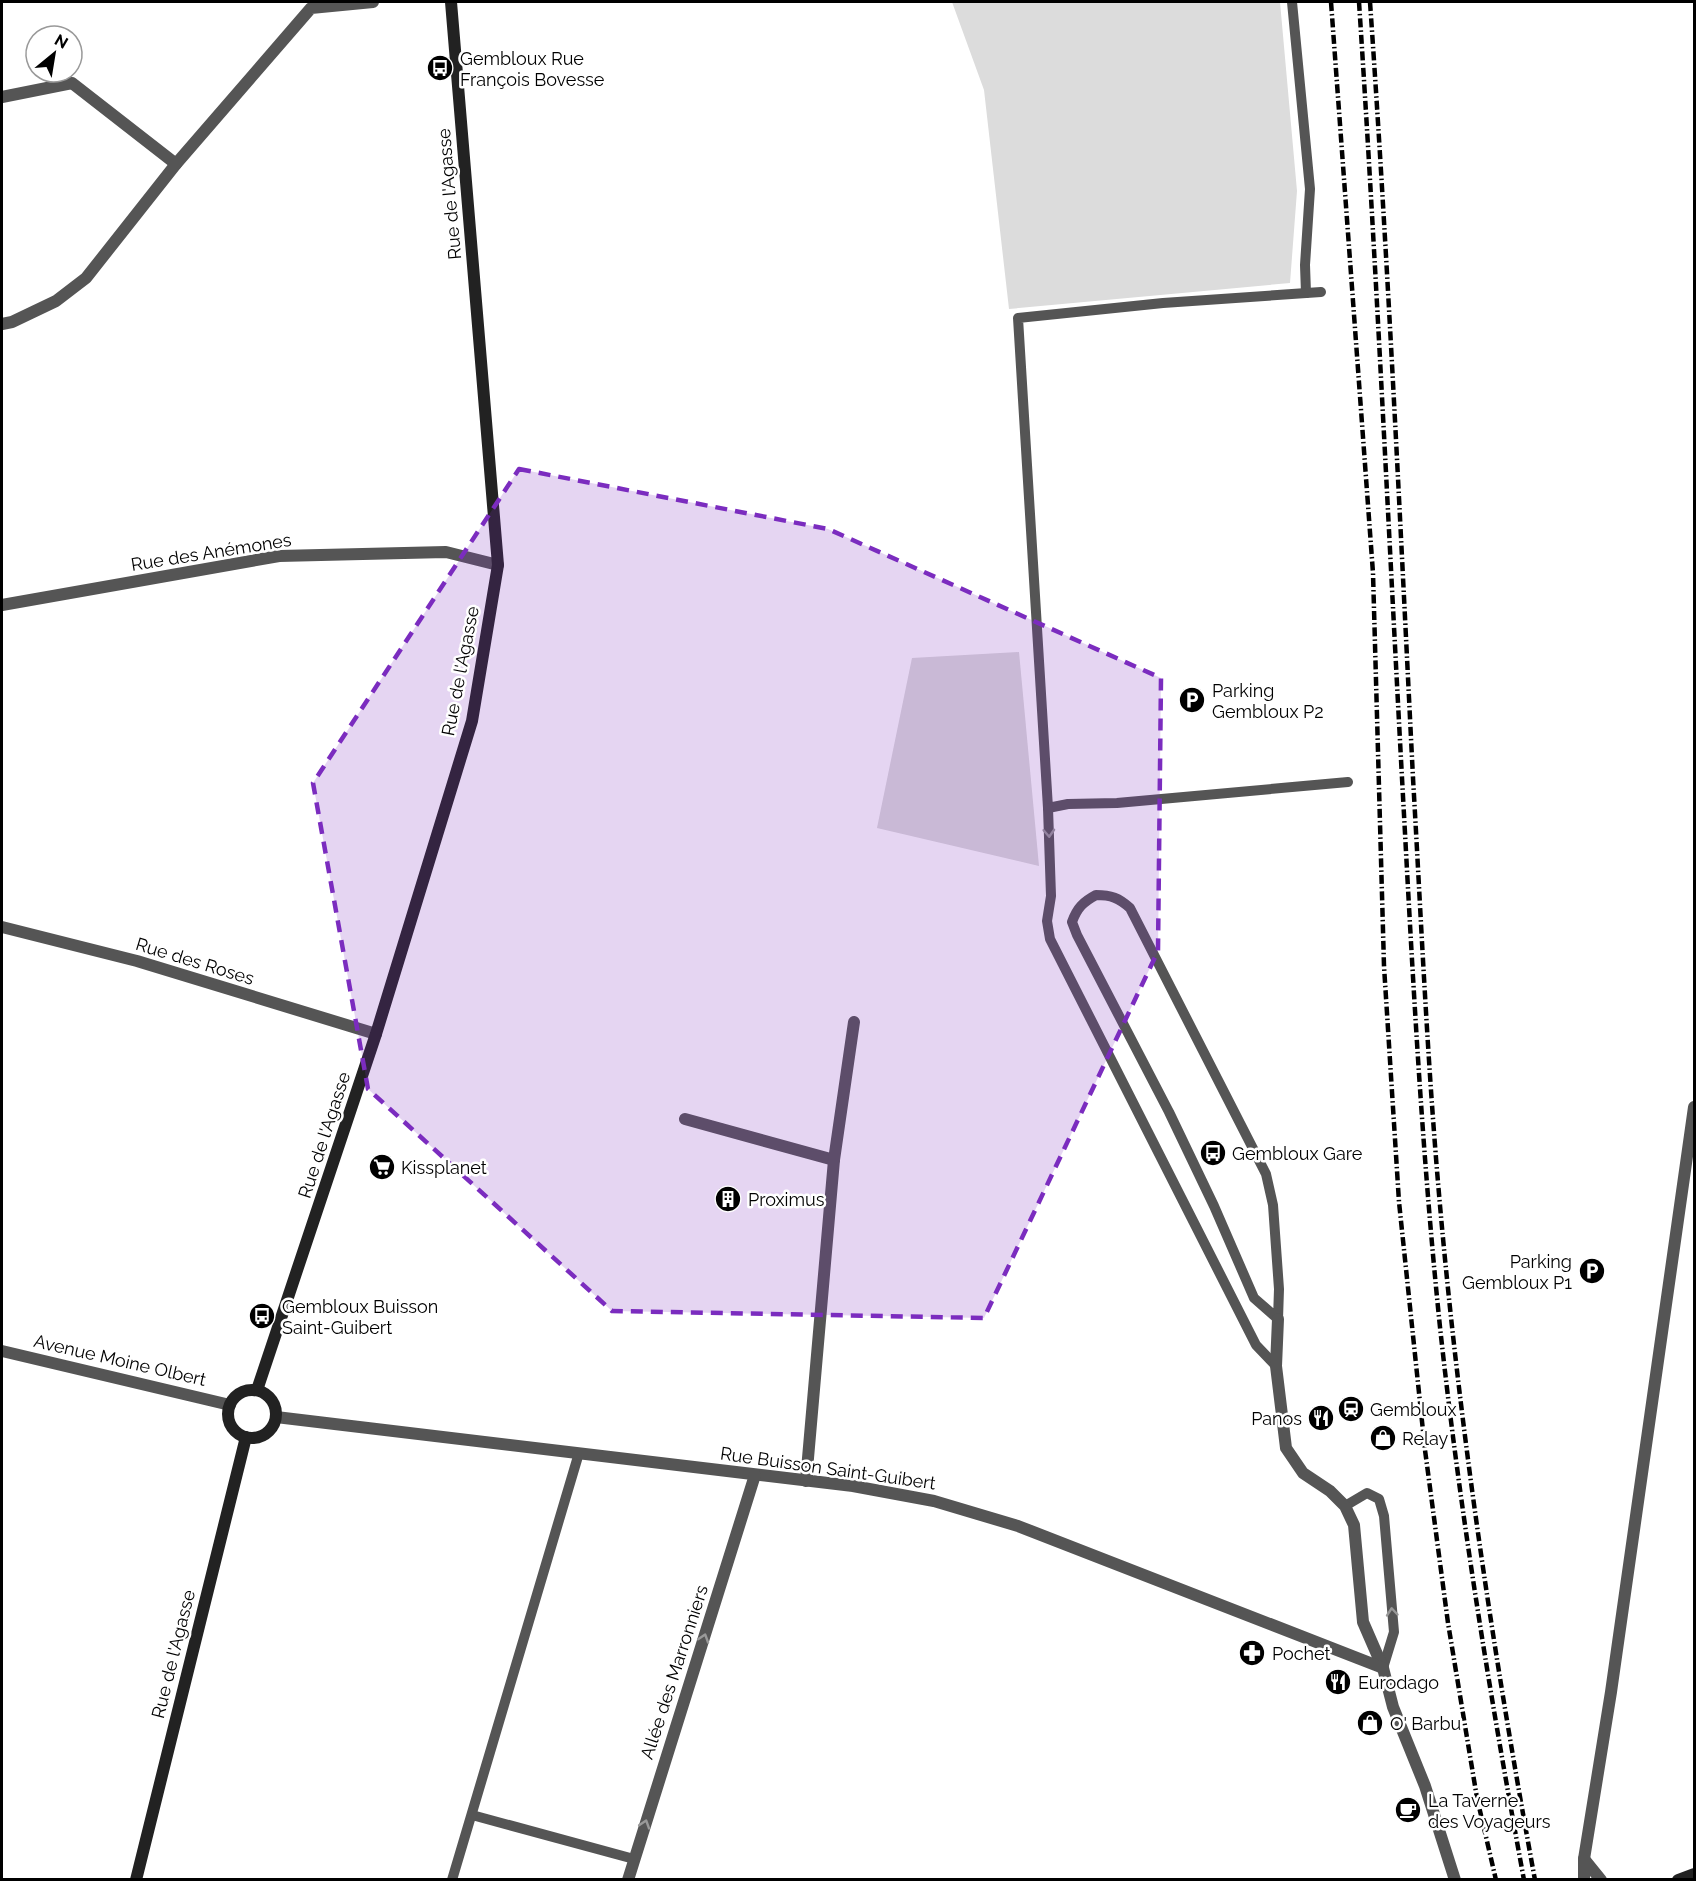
<svg xmlns="http://www.w3.org/2000/svg" width="1696" height="1881" font-family="Raleway,sans-serif">
	<style>
		.green { fill: #dcdcdc }
		.lines { fill: none; stroke-linecap: round; stroke-linejoin: round }
		.lane { stroke: #555; stroke-width: 10 }
		.street { stroke: #555; stroke-width: 12 }
		.secondary { stroke: #222; stroke-width: 12 }
		.rail { stroke: #000; stroke-width: 4.5; stroke-dasharray: 9 3 1.5 3; stroke-linecap: butt }
		.oneway { stroke: #999 }
		.marked { fill: #7b2cbf; fill-opacity: 0.2; stroke: #7b2cbf; stroke-width: 4.5; stroke-dasharray: 12 8; stroke-linejoin: round }
		.labels { text-anchor: middle; dominant-baseline: central; stroke-width: 5; stroke-linejoin: round; paint-order: stroke }
		.poi-label { font-size: 18px; fill: #000; stroke: #fff; text-anchor: start }
		.street-label { font-size: 18px; fill: #000; stroke: #fff }
	</style>
	<rect width="100%" height="100%" fill="#fff"/>
	<g class="green">
		<path d="M952,2H1280L1297,191L1290,283L1009,309L984,90Z"/>
		<path d="M1019,652L1039,866L877,828L912,658Z"/>
	</g>
	<g class="lines">
		<g class="lane">
			<path d="M1292,2L1310,189L1305,265L1306,293"/>
			<path d="M1321,292L1163,303L1018,318L1048,808L1068,804L1117,803L1348,782"/>
			<path d="M1048,808L1051,896L1047,921L1050,939L1256,1345L1276,1366"/>
			<path d="M1096,895C1111,895 1119,898 1130,908L1266,1174L1273,1205L1279,1289L1278,1319L1254,1298L1214,1206L1169,1112L1077,935L1072,922C1077,908 1083,902 1096,895Z"/>
			<path d="M1345,1506L1367,1493L1379,1499L1384,1516L1394,1632L1383,1668"/>
			<path d="M472,1815L634,1859"/>
			<path d="M452,1880L579,1453"/>
		</g>
		<g class="street">
			<path d="M2,97L72,83L176,164"/>
			<path d="M2,324L12,322L56,301L86,278L176,164L311,8L373,2"/>
			<path d="M2,605L279,556L446,552L498,565"/>
			<path d="M2,927L137,961L376,1034"/>
			<path d="M685,1119L834,1160"/>
			<path d="M1278,1319L1276,1366L1286,1448L1303,1473L1330,1491L1345,1506L1354,1525L1363,1622L1383,1668L1393,1707L1425,1786L1455,1880"/>
			<path d="M2,1351L230,1405"/>
			<path d="M276,1417L853,1486L934,1501L1018,1526L1383,1668"/>
			<path d="M806,1481L834,1160L854,1022"/>
			<path d="M1584,1859L1601,1880"/>
			<path d="M628,1880L755,1475"/>
			<path d="M1584,1880V1859L1611,1692L1694,1107"/>
		</g>
		<g class="secondary">
			<circle cx="252" cy="1414" r="24"/>
			<path d="M257,1390L376,1034L472,721L498,565L451,2"/>
			<path d="M136,1880L246,1437"/>
			<path d="M1678,1880L1694,1874"/>
		</g>
		<g class="rail">
			<path d="M1331,2L1373,573L1384,966L1399,1202L1425,1450L1448,1623L1477,1798L1496,1880"/>
			<path d="M1359,2C1376,260 1388,519 1402,778C1412,961 1421,1144 1440,1327C1460,1512 1490,1696 1524,1880"/>
			<path d="M1370,2C1388,260 1400,519 1413,778C1421,917 1427,1056 1439,1194C1459,1425 1493,1652 1535,1880"/>
		</g>
	</g>
	<defs><path id="oneway-chevron" d="M-2-3.5L2.5 0L-2 3.5" fill="none" stroke-width="1.6" stroke-linecap="round" stroke-linejoin="round" transform="scale(1.5)"/></defs>
	<g class="oneway">
		<use href="#oneway-chevron" transform="translate(1049 833) rotate(87)"/>
		<use href="#oneway-chevron" transform="translate(1392 1612) rotate(-95)"/>
		<use href="#oneway-chevron" transform="translate(704 1638) rotate(-72)"/>
		<use href="#oneway-chevron" transform="translate(645 1824) rotate(-72)"/>
	</g>
	<path class="marked" d="M519,469L828,529L1161,678L1158,951L984,1318L612,1311L368,1089L313,783Z"/>
	<defs>
		<g id="bus-disc" transform="scale(1.35)"><circle r="9.5" fill="#000" stroke="#fff"/><path d="M-5-6H5V4H4V6H2V4H-2V6H-4V4H-5ZM-3.5-4V0h7V-4ZM-3.5 1.2v1.5H-2V1.2ZM2 1.2v1.5H3.5V1.2Z" fill="#fff"/></g>
		<g id="parking-disc" transform="scale(1.35)"><circle r="9.5" fill="#000" stroke="#fff"/><path d="M-3.5-5.5H1a3.5 3.5 0 0 1 0 7H-1V5.5H-3.5ZM-1-3.4V-.6H.8a1.4 1.4 0 0 0 0-2.8Z" fill="#fff"/></g>
		<g id="supermarket-disc" transform="scale(1.35)"><circle r="9.5" fill="#000" stroke="#fff"/><path d="M-6-5.5h2.5l.6 2H6L4.5 2H-2.5L-4.4-4H-6ZM-1.5 3.2a1.3 1.3 0 1 0 .1 0ZM3 3.2a1.3 1.3 0 1 0 .1 0Z" fill="#fff"/></g>
		<g id="building-disc" transform="scale(1.35)"><circle r="9.5" fill="#000" stroke="#fff"/><path d="M-4-6H4V6H1V3H-1V6H-4ZM-2.5-4.3h1.7v1.8h-1.7ZM.8-4.3h1.7v1.8H.8ZM-2.5-1h1.7V.8h-1.7ZM.8-1h1.7V.8H.8Z" fill="#fff"/></g>
		<g id="station-disc" transform="scale(1.35)"><circle r="9.5" fill="#000" stroke="#fff"/><path d="M-3-6H3Q5-6 5-4V2Q5 4 3 4L4.5 6H3L1.5 4h-3L-3 6H-4.5L-3 4Q-5 4-5 2V-4Q-5-6-3-6ZM-3.5-4v3h7v-3ZM-3.5 1v1.5H-2V1ZM2 1v1.5H3.5V1Z" fill="#fff"/></g>
		<g id="restaurant-disc" transform="scale(1.35)"><circle r="9.5" fill="#000" stroke="#fff"/><path d="M-5-6h1v4h1v-4h1v4h1v-4h1v5L-1.5 .5V6h-2V.5L-5-1ZM5-6V6H3V1.5H1.5Q1.5-4 5-6Z" fill="#fff"/></g>
		<g id="shop-disc" transform="scale(1.35)"><circle r="9.5" fill="#000" stroke="#fff"/><path d="M-5-2.5h2.3a2.7 3.5 0 0 1 5.4 0H5L5.5 6h-11ZM-1.5-2.5h3a1.5 2.3 0 0 0-3 0Z" fill="#fff"/></g>
		<g id="pharmacy-disc" transform="scale(1.35)"><circle r="9.5" fill="#000" stroke="#fff"/><path d="M-2-6h4v4h4v4h-4v4h-4v-4h-4v-4h4Z" fill="#fff"/></g>
		<g id="cafe-disc" transform="scale(1.35)"><circle r="9.5" fill="#000" stroke="#fff"/><path d="M-5.5-4.5H6V0H3Q3 3.5 0 3.5H-2.5Q-5.5 3.5-5.5 0ZM3-3.2v2h1.7v-2ZM-6 4.5H4V6H-6Z" fill="#fff"/></g>
	</defs>
	<g fill-rule="evenodd">
		<use href="#bus-disc" x="440" y="68"/>
		<use href="#parking-disc" x="1192" y="700"/>
		<use href="#bus-disc" x="1213" y="1153"/>
		<use href="#supermarket-disc" x="382" y="1167"/>
		<use href="#building-disc" x="728" y="1199"/>
		<use href="#parking-disc" x="1592" y="1271"/>
		<use href="#bus-disc" x="262" y="1316"/>
		<use href="#station-disc" x="1351" y="1409"/>
		<use href="#restaurant-disc" x="1321" y="1418"/>
		<use href="#shop-disc" x="1383" y="1438"/>
		<use href="#pharmacy-disc" x="1252" y="1653"/>
		<use href="#restaurant-disc" x="1338" y="1682"/>
		<use href="#shop-disc" x="1370" y="1723"/>
		<use href="#cafe-disc" x="1408" y="1810"/>
	</g>
	<g class="labels">
		<g class="poi-label">
			<text x="460" y="58">Gembloux Rue<tspan x="460" dy="21">François Bovesse</tspan></text>
			<text x="1212" y="690">Parking<tspan x="1212" dy="21">Gembloux P2</tspan></text>
			<text x="1232" y="1153">Gembloux Gare</text>
			<text x="401" y="1167">Kissplanet</text>
			<text x="748" y="1199">Proximus</text>
			<text x="1572" y="1261" text-anchor="end">Parking<tspan x="1572" dy="21">Gembloux P1</tspan></text>
			<text x="282" y="1306">Gembloux Buisson<tspan x="282" dy="21">Saint-Guibert</tspan></text>
			<text x="1370" y="1409">Gembloux</text>
			<text x="1302" y="1418" text-anchor="end">Panos</text>
			<text x="1402" y="1438">Relay</text>
			<text x="1272" y="1653">Pochet</text>
			<text x="1358" y="1682">Eurodago</text>
			<text x="1390" y="1723">O' Barbu</text>
			<text x="1428" y="1800">La Taverne<tspan x="1428" dy="21">des Voyageurs</tspan></text>
		</g>
		<g class="street-label">
			<text transform="translate(449 194) rotate(-95)">Rue de l'Agasse</text>
			<text transform="translate(211 552) rotate(-9)">Rue des Anémones</text>
			<text transform="translate(460 671) rotate(-79)">Rue de l'Agasse</text>
			<text transform="translate(195 961) rotate(17)">Rue des Roses</text>
			<text transform="translate(324 1135) rotate(-72)">Rue de l'Agasse</text>
			<text transform="translate(120 1360) rotate(13)">Avenue Moine Olbert</text>
			<text transform="translate(828 1468) rotate(8)">Rue Buisson Saint-Guibert</text>
			<text transform="translate(173 1654) rotate(-76)">Rue de l'Agasse</text>
			<text transform="translate(674 1672) rotate(-72)">Allée des Marronniers</text>
		</g>
	</g>
	<rect width="1696" height="1881" fill="none" stroke="#000000" stroke-width="6"/>
	<g transform="translate(54 54) rotate(30)"><circle r="28" fill="#ffffff" stroke="#999999" stroke-width="1.5"/>
	<path d="M0-4.5L10 22L0 15L-10 22Z" fill="#000000"/>
	<text y="-9" font-size="16" font-weight="bold" text-anchor="middle" fill="#000000">N</text>
	</g>
</svg>
